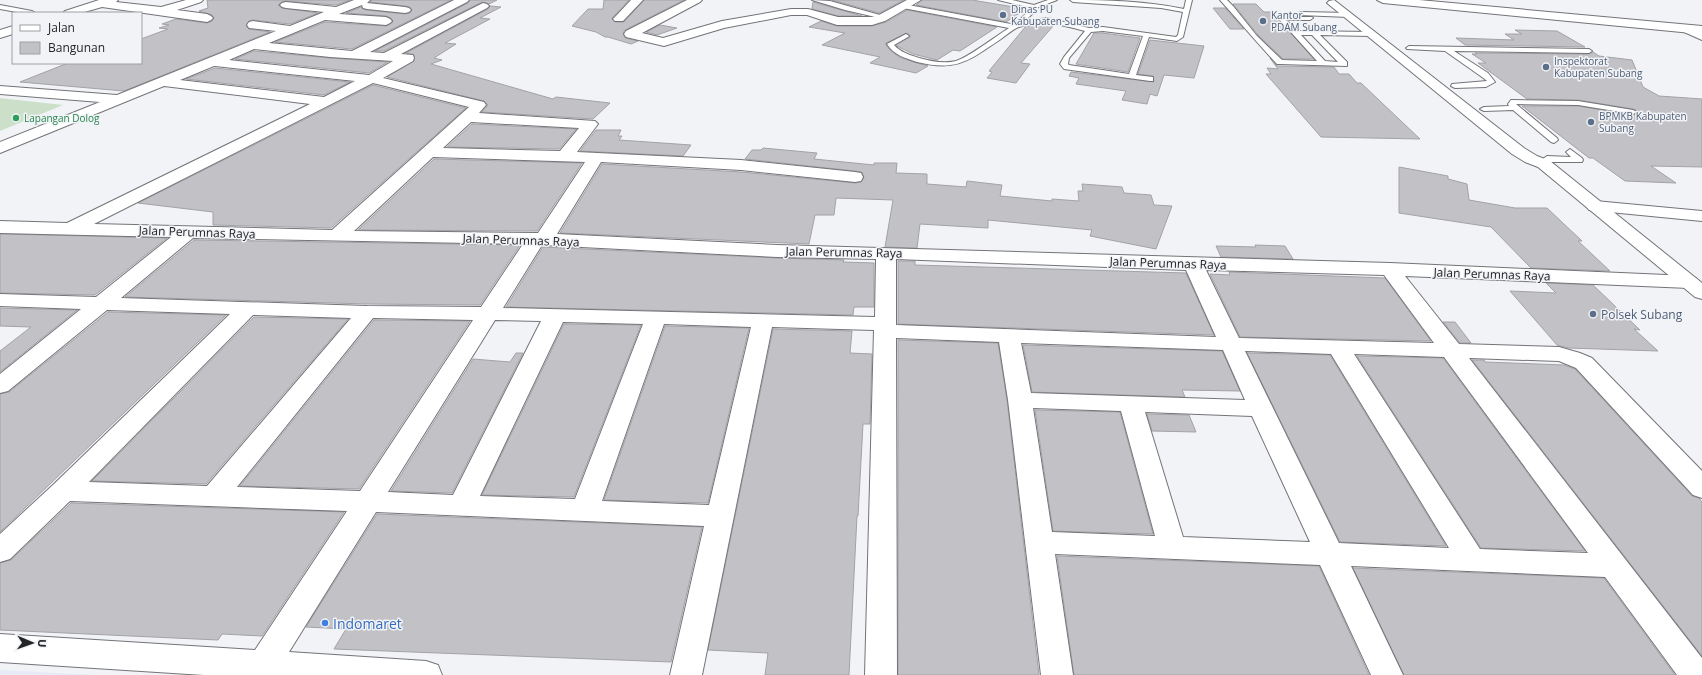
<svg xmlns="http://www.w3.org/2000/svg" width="1702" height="675" font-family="'Open Sans',sans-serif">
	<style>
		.built { fill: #e6ebf7 }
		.green { fill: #cbdfc9 }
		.building { fill: #c2c1c6; stroke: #a3a2a6 }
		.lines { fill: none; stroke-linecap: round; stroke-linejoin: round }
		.service-casing { stroke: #727478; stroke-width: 2 }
		.minor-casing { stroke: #727478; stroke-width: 2 }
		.tertiary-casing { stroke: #727478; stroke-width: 2 }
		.service { fill: #fff; fill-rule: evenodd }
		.minor { fill: #fff; fill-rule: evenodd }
		.tertiary { fill: #fff; fill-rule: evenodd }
		.service-dot { fill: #5c6f8a; stroke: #f1f3f7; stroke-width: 1.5 }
		.leisure-dot { fill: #2e9e5b; stroke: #f1f3f7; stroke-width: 1.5 }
		.shop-dot { fill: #3f7fe0; stroke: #f1f3f7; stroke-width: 1.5 }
		.labels { text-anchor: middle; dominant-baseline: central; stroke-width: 3; stroke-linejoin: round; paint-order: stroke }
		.far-service-label { font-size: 10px; fill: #4e5e75; stroke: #f1f3f7; text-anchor: start }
		.far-leisure-label { font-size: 10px; fill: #27864d; stroke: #f1f3f7; text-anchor: start }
		.street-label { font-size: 12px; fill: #232426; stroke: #f1f3f7 }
		.service-label { font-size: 12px; fill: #4e5e75; stroke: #f1f3f7; text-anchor: start }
		.near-shop-label { font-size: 14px; fill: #366cbe; stroke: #f1f3f7; text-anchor: start }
	</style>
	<rect width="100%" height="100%" fill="#f1f3f7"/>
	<path class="built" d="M0,670L97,675H0Z"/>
	<path class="green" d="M0,98L63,105L0,131Z"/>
	<g class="building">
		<path d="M207,0H350L336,5L286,1L282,2L278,5L282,8L318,13L290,24L253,20L249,21L246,26L249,29L270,32L124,91L20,82L68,63H141V39L168,29L159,28L169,25L162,24L176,19L207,23L212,21L214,18L212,15L199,11L208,8Z"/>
		<path d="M372,0H451L352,49L275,42L325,22L386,26L393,22L391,18L386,16L346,13L361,7L363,9L367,10L405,14L410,13L412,10L410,7L405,6L370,2Z"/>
		<path d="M470,0H497L489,4L482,2L384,51H375L468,3Z"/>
		<path d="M604,0H629L612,18L615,22H624L644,0H684L625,30L623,33L625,38L638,41L631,44L608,37H605L596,32L572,26L588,9H603Z"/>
		<path d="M832,0H904L879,13Z"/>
		<path d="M922,0H972L1026,9L1006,22L916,5Z"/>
		<path d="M813,2L845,11L862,16H838L812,9Z"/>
		<path d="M1233,4H1256L1264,12H1272L1314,59H1283L1258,35Z"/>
		<path d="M490,6L501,7L480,18L490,19L445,43L456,44L434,58L442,60L431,64L553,99L556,97L610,103L593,119L482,112L488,105L484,101L387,77L414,61V55L406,53L488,9Z"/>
		<path d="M1213,8H1225L1244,29H1230Z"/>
		<path d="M907,10L997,27L960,51L953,50L937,60L913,54L897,46L896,45L910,37V35L907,33L886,43V45L889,49L899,57L917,63L928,66L916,73L870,63L880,57L822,45L845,33L809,27L821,21L837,26H872L886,22Z"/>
		<path d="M1037,24L1054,25L1021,63L1030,64L1016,83L987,78L992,72L989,71L1026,26Z"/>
		<path d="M660,25L677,28L657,35L646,32Z"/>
		<path d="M1515,30L1557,31L1585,47L1465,45L1456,38L1514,40L1505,34H1522Z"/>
		<path d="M1094,33H1103L1140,38L1128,72L1076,64Z"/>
		<path d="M1150,40L1204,46L1194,78L1164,75L1157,96L1150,94L1147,104L1122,100L1126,91L1076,84L1079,78L1069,76L1071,72L1154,82L1153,76L1138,74Z"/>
		<path d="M254,51L330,58L388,62L369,73L235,59Z"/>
		<path d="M1593,52L1599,56L1632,60L1643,87L1659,96L1702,99V167L1651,166L1676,183L1625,181L1593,158H1589L1522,106H1578L1633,115L1638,113V111L1633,109L1578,100L1527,99L1478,63H1486L1472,54H1477L1475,53L1589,54Z"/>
		<path d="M1270,58L1277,66L1334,67L1339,74H1349L1357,83H1361L1420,139L1321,137L1266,74H1271L1267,68L1278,69Z"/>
		<path d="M215,68L350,82L324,95L186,79Z"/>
		<path d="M373,85L466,108L331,228L213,225V212L138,203Z"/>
		<path d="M472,124L576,129L559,149L447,147Z"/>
		<path d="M596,130H621L618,136H622L619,140L691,145L683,156L580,151Z"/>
		<path d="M763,148L817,153L814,159L874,165V163H897L896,173L927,174V184L966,187L967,181L1002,185L1000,196L1052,201V199L1079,201L1078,191H1083L1082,184L1122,187L1124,193L1151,195L1154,205L1172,206L1156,249L1090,236L1092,230L988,220V228L920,224L917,248L885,247L893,200L836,198L834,215H815L809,244L560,233L602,164L741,172L855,183L861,182L864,178L862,172L855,171L745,159L752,150H761Z"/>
		<path d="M434,159L582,163L537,231L358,230Z"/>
		<path d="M1399,167L1448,176V179L1467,184L1469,200L1515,208H1547L1582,241H1578L1610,271L1531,268L1491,227L1399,213Z"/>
		<path d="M0,234L167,238L95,295L0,293Z"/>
		<path d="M194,240L520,245L480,305L367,304L125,297Z"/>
		<path d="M1255,245L1285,246L1293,259L1221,257L1216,246L1256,247Z"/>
		<path d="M543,247L777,258L844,260L843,262L874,263V307H854L853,315L506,307Z"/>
		<path d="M898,261H915V265L1186,273L1214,335L898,324Z"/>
		<path d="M1229,272L1385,278L1431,341L1240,337L1210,274L1230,275Z"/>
		<path d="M1546,283L1593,285L1640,330L1634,329L1658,351L1569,348L1557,345L1510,291L1556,293Z"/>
		<path d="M0,308L77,310L0,372V351L31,327L0,326Z"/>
		<path d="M108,312L226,315L0,532V394L9,392Z"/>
		<path d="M254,317L348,319L206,484L92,481Z"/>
		<path d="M374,320L470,321L359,489L240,486Z"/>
		<path d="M1443,322H1455L1471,343H1460Z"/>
		<path d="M564,324L641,325L574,497L482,495Z"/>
		<path d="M665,326L749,328L708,503L604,500Z"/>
		<path d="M773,329L852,331L850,353L872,354L870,424H863L858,516H857L849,675H765L768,653L708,650Z"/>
		<path d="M898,340L998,343L1007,400L1039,675H898Z"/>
		<path d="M1023,345L1222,351L1240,391L1182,390L1185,397L1032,392Z"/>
		<path d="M516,353H523L452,493L391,491L473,359L510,362Z"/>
		<path d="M1247,353L1330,355L1446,546L1340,542Z"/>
		<path d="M1357,356L1443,358L1585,551L1481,548Z"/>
		<path d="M1472,360H1484L1485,362L1564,365L1575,369L1692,496L1699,498L1702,502V656Z"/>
		<path d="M1035,410L1120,412L1153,534L1053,531Z"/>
		<path d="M1147,414L1189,415L1196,432L1152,431Z"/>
		<path d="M71,503L344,512L262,636L222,634L218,640L0,630V563L11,560Z"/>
		<path d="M377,514L702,527L671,662L334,649L346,629L306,627Z"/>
		<path d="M1057,556L1319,566L1369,675H1074Z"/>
		<path d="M1353,568L1604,578L1675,675H1404Z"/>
	</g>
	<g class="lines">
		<g class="service-casing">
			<g id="service">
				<path d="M812,0L830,1L887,17L884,19L845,10Z"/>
				<path d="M998,0H1012L1034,5L1048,0H1057L1036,8L1035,11L1024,22L1047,18L1089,28L1103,27L1176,37L1178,35L1183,12L1161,8L1073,2L1070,0C1108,0 1146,1 1184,9L1186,0H1192L1183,37L1177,41L1149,37L1136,75L1153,77V81H1150L1064,69L1060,64L1064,57L1085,31C1061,25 1044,18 1019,27C1013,29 1007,35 1001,39C969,60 958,72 917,62C905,58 894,55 887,44L906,34L909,36L908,37L894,45C900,52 910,55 919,58C930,61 944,64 956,61C969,57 996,36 1009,28L903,8L900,6L903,4L1011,24H1015L1030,10L1028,7ZM1103,31L1143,36L1129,74L1069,65L1068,64L1069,58L1091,32Z"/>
				<path d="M1220,0H1227L1233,6L1257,36L1282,60L1317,61L1279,19V17H1312L1313,18L1310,20H1286L1297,31L1371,32L1374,34L1371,36L1320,35L1347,62V66L1280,64H1277C1257,43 1239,21 1220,0ZM1301,35H1312L1338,62L1325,61Z"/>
				<path d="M0,5L32,11L35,13H22L0,9Z"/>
				<path d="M1301,12L1349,13L1352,15L1349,17L1299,15V13Z"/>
				<path d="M1409,46L1589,49L1592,51L1589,53L1454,51L1488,73L1495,82L1486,87L1455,88L1451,86L1452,84L1487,81L1482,77L1445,51L1407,49L1406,48Z"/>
				<path d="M1511,100L1578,101L1633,110L1637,112L1633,114L1578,105L1516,104L1557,138L1558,140L1554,143L1551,142L1513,110L1484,111L1480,109L1484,107L1509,106L1508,104Z"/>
				<path d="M1570,149L1582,158L1583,160L1582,162H1547L1543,159L1547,156L1571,157L1566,152Z"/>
			</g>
		</g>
		<g class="minor-casing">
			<g id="minor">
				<path d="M118,0L116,2L161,7L186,0H203L201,2L177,10L207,14L211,16L213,18L211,20L207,22L102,7L81,13H63L65,11L99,0Z"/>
				<path d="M354,0H370L367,3L405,7L409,8L411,10L409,12L405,13L367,9L363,8L362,5L339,14L386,17L390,19L392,21L390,23L386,25L325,20L269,43L352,51L454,0H469L467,2L370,52L384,53L483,3L487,4L489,6L487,8L401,54L413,55L414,58L413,61L383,78L484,102L486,105L479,113L595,121L598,124L577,152L741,160L855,172L861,173L863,177L861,181L855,182L741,170L601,162L557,234L777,245L1390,263L1689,276L1696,278L1699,282L1696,286L1689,288L1405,276L1459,344L1559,347L1580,353L1592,358L1702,471V498L1693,495L1576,368L1559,361L1469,358L1702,658V675H1677L1605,577L1351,566L1403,675H1371L1320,565L1055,554L1073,675H1041L1008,400L999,342L896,338L897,675H865L874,330L772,327L702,675H670L704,526L376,512L289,652L426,661L438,665L442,675H204L0,662V634L255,650L347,511L70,501L10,559L0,562V534L54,484L230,314L107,310L8,391L0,393V374L81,309L0,306V294L96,297L171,237L0,233V221L67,223L310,104L164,86L0,153V142L100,102L0,94V86L117,95L276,31L249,28L247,25L249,22L253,21L290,26L324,12L286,8L282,7L280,5L282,3L286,2L336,7ZM254,49L330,57L393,61L369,75L229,60ZM214,66H215L355,81L324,97L180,80ZM373,83L469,107L332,230L94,224ZM471,122L579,128L560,151L443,148ZM433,157L585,162L538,233L354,231ZM193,238L523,244L481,307L367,306L121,298ZM542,245L777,257L876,259L875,317L503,308ZM896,259L1186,270L1216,337L896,325ZM1206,270L1384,275L1434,343L1239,338ZM253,315L351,318L207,486L89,482ZM373,318L473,320L360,491L237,487ZM495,320L541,321L453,495L388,492ZM563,322L643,324L575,499L480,496ZM664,324L751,327L709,505L602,501ZM1021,343L1223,350L1245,400L1031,393ZM1245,351L1331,354L1449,548L1339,543ZM1354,354L1444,357L1588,553L1480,549ZM1033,408L1121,411L1155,536L1052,532ZM1145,412L1252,416L1310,542L1183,537Z"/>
				<path d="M631,0H643L623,21H615L613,19L615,17Z"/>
				<path d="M687,0H702L700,2L642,33L663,38L722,21L791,9H808L838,17H872L877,16L907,0H921L885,21L872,25H837L807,15H791L724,28L664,46L626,37L624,34L626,31Z"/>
				<path d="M1688,25L1702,31V40L1684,32L1682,29L1684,26Z"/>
				<path d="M13,26V34L0,38V30Z"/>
				<path d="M1595,201L1702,211V221L1589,210L1586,206L1589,202Z"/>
			</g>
		</g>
		<g class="tertiary-casing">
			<g id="tertiary">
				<path d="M1334,0L1524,148L1537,156L1550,161L1702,283V299L1695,297L1538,167L1525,162L1512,154L1327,3L1329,1Z"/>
				<path d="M1377,0H1419L1702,26V34L1383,3Z"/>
			</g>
		</g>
		<use href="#service" class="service"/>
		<use href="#minor" class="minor"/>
		<use href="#tertiary" class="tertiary"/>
	</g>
	<g class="service-dot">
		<circle cx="1003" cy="15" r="4"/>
		<circle cx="1263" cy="21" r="4"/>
		<circle cx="1546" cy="67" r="4"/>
		<circle cx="1591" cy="122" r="4"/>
		<circle cx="1593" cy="314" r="4"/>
	</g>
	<circle class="leisure-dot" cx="16" cy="118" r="4"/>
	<circle class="shop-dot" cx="325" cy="623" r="4"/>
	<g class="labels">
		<g class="far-service-label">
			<text x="1011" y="9">Dinas PU<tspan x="1011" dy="12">Kabupaten Subang</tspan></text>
			<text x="1271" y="15">Kantor<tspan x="1271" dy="12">PDAM Subang</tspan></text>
			<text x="1554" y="61">Inspektorat<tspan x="1554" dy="12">Kabupaten Subang</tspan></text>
			<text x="1599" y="116">BPMKB Kabupaten<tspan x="1599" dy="12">Subang</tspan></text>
		</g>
		<g class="far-leisure-label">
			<text x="24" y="118">Lapangan Dolog</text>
		</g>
		<g class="street-label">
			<text transform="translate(197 232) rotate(2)">Jalan Perumnas Raya</text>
			<text transform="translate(521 240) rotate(2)">Jalan Perumnas Raya</text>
			<text transform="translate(844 252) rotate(1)">Jalan Perumnas Raya</text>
			<text transform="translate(1168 263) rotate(2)">Jalan Perumnas Raya</text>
			<text transform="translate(1492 274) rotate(2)">Jalan Perumnas Raya</text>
		</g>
		<g class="service-label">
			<text x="1601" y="314">Polsek Subang</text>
		</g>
		<g class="near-shop-label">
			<text x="333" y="623">Indomaret</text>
		</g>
	</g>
	<rect x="12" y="12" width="130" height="52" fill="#f1f3f7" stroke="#9fa0a3"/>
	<rect x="20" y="25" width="20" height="6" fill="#ffffff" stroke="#9fa0a3"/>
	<text x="48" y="32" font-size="12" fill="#232426">Jalan</text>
	<rect x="20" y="42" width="20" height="12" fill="#c2c1c6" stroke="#9fa0a3"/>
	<text x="48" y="52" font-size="12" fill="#232426">Bangunan</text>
	<g transform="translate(32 643) rotate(92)" stroke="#f1f3f7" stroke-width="3" paint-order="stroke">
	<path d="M0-3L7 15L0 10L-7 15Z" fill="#232426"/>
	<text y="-6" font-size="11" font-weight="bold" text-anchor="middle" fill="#232426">U</text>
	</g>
</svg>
